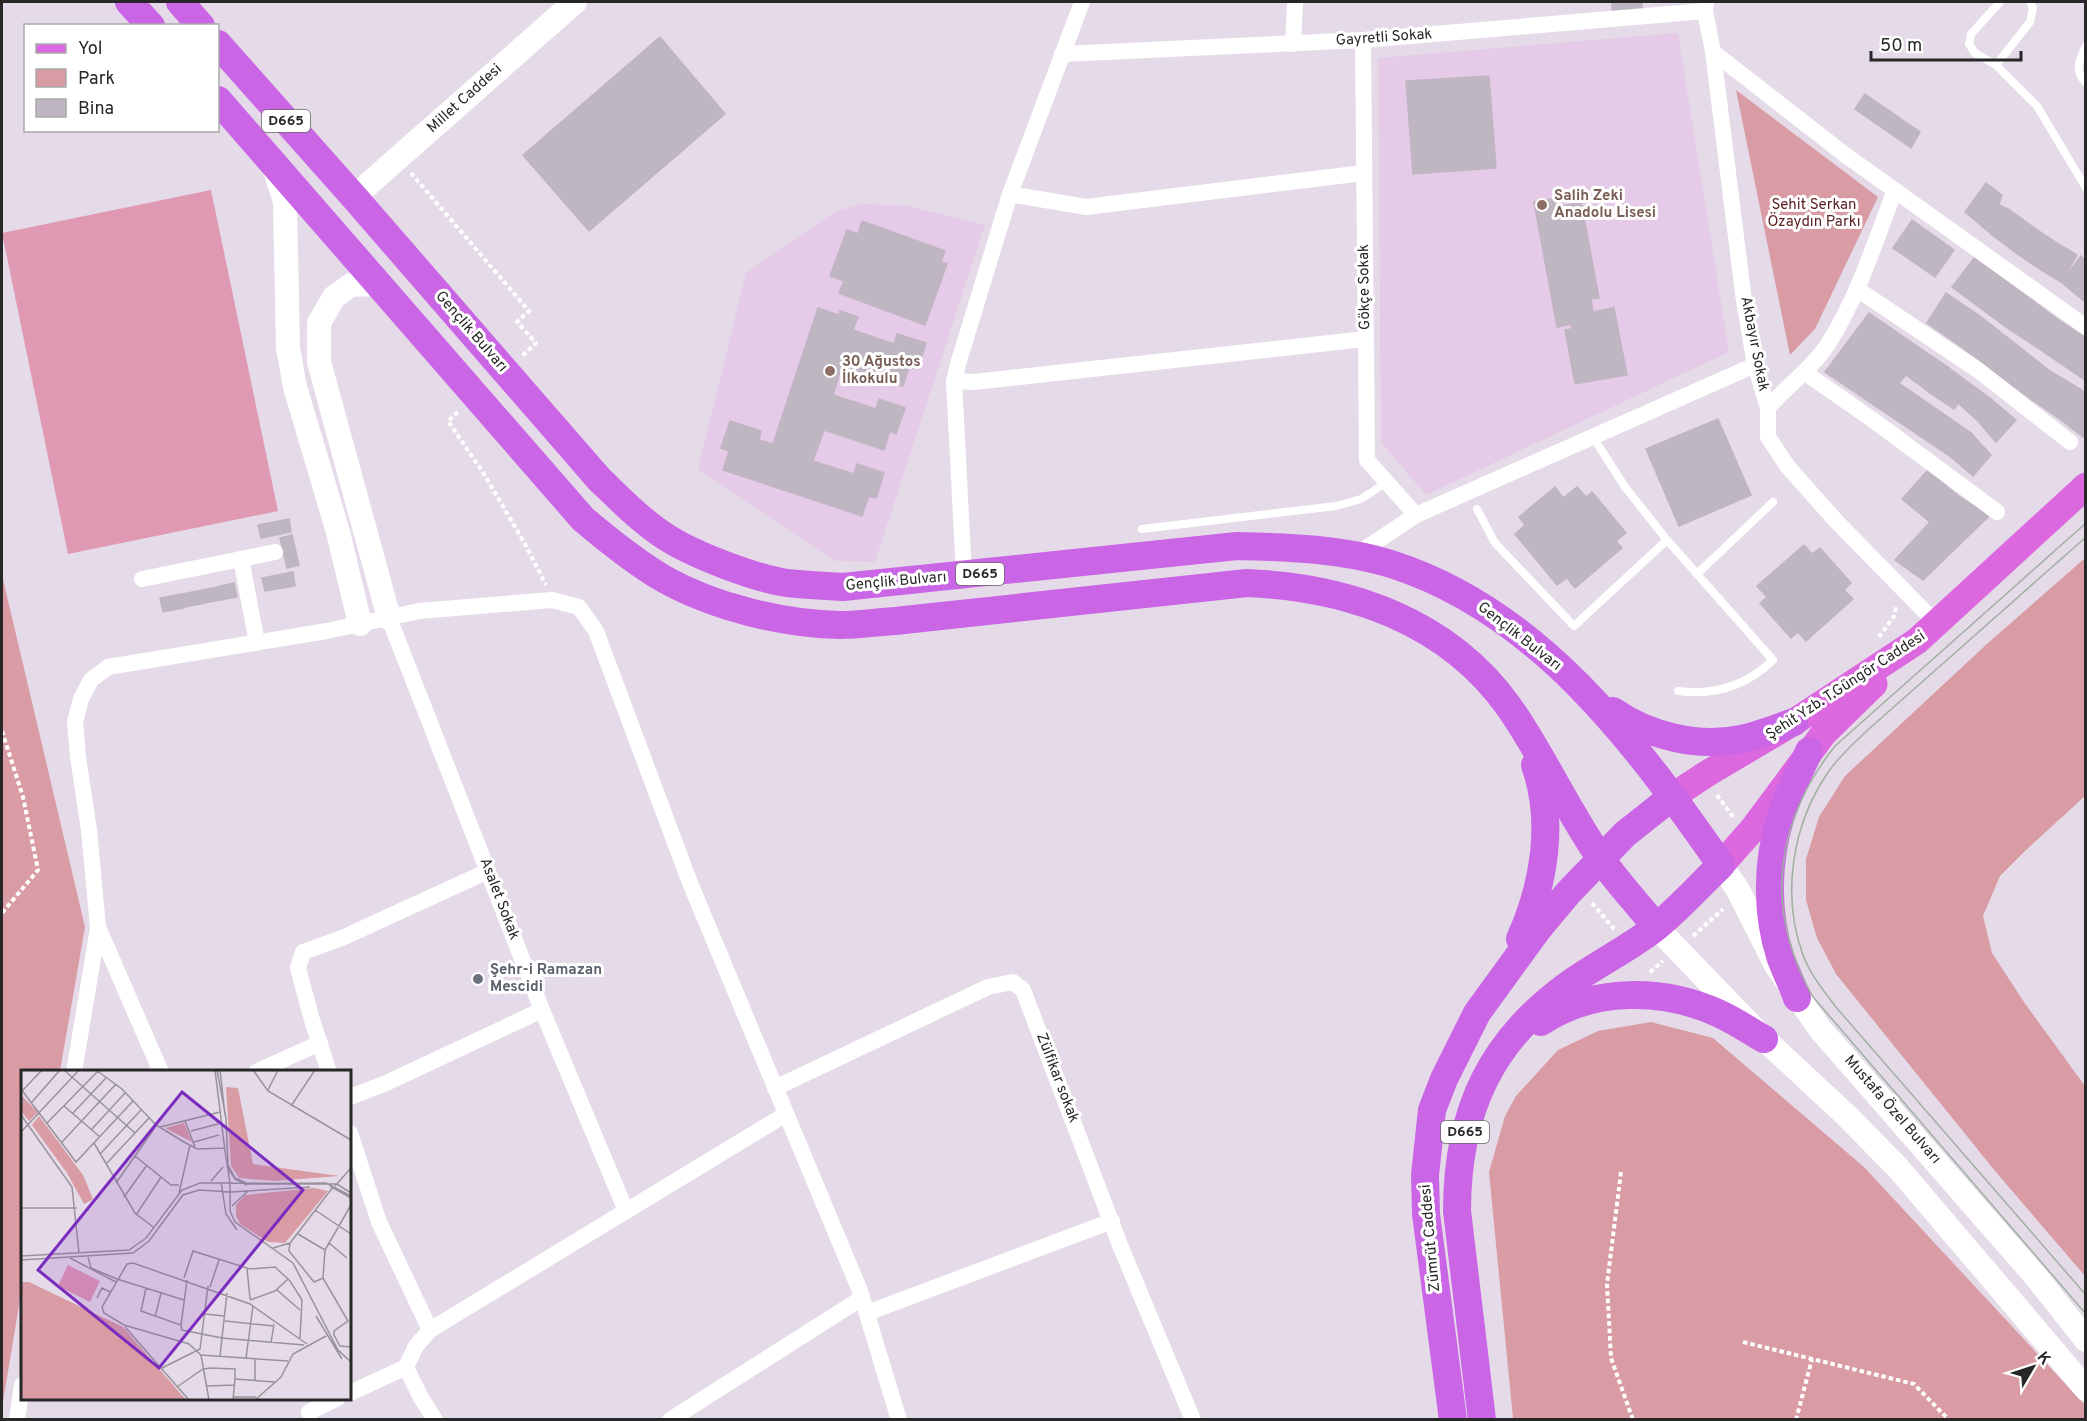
<svg xmlns="http://www.w3.org/2000/svg" width="2087" height="1421" font-family="Overpass,sans-serif">
	<style>
		.education { fill: #e5cbe8 }
		.green { fill: #d99ca5 }
		.pitch { fill: #e099b3 }
		.building { fill: #beb6c1; stroke: #c1b4c3; stroke-width: 1.5 }
		.lines { fill: none; stroke-linecap: round; stroke-linejoin: round }
		.path { stroke: #fff; stroke-width: 4; stroke-dasharray: 4.5 3; stroke-linecap: butt }
		.service { stroke: #fff; stroke-width: 8 }
		.minor { stroke: #fff; stroke-width: 16 }
		.secondary { stroke: #fff; stroke-width: 24 }
		.primary { stroke: #dc68e0; stroke-width: 27 }
		.trunk { stroke: #ca65e6; stroke-width: 28 }
		.tram { stroke: #9eb09f; stroke-width: 1.5 }
		.education-dot { fill: #8d6e63; stroke: #fff; stroke-width: 2 }
		.worship-dot { fill: #6b7280; stroke: #fff; stroke-width: 2 }
		.labels { text-anchor: middle; dominant-baseline: central; stroke-width: 6; stroke-linejoin: round; paint-order: stroke }
		.shield { fill: #fff; stroke: #686868; stroke-width: 1.5 }
		.shield-label { font-size: 14px; font-weight: bold; fill: #272727 }
		.street-label { font-size: 15px; fill: #272727; stroke: #fff }
		.education-label { font-size: 15px; font-weight: bold; fill: #785e54; stroke: #fff; text-anchor: start }
		.park-label { font-size: 15px; fill: #5b2121; stroke: #fff }
		.worship-label { font-size: 15px; font-weight: bold; fill: #5b616d; stroke: #fff; text-anchor: start }
		.inset-road { fill: none; stroke: #99929b; stroke-width: 1.5 }
		.view { fill: #7b2cbf; fill-opacity: 0.15; stroke: #7b2cbf; stroke-width: 3 }
		.inset-edge { fill: none; stroke: #272727; stroke-width: 3 }
	</style>
	<rect width="100%" height="100%" fill="#e5dae8"/>
	<g class="education">
		<path d="M1678,33L1729,352L1426,495L1381,442L1378,58Z"/>
		<path d="M862,204L908,206L985,225L875,562L836,561L698,469L746,273L836,211Z"/>
	</g>
	<g class="green">
		<path d="M1736,90L1878,197L1815,329L1790,355Z"/>
		<path d="M2085,558V796L2026,850L2000,876L1983,916L1992,953L2026,1005L2085,1086V1276L1995,1171L1836,974L1817,938L1806,900V859L1819,817L1845,776L1988,643Z"/>
		<path d="M2,575L85,927L60,1071L22,1072V1287L2,1408Z"/>
		<path d="M1651,1022L1713,1038L1864,1167L2085,1405V1419H1513L1489,1172L1505,1116L1516,1096L1558,1050L1598,1031Z"/>
	</g>
	<path class="pitch" d="M211,190L278,511L68,554L2,233Z"/>
	<g class="building">
		<rect x="1612" y="2" width="30" height="9"/>
		<path d="M660,37L725,114L589,231L523,155Z"/>
		<path d="M1489,76L1496,168L1413,174L1406,81Z"/>
		<path d="M1865,94L1920,132L1911,148L1855,109Z"/>
		<path d="M1986,183L2002,195L1999,205L2010,210L1991,234L1965,212Z"/>
		<path d="M1556,198L1558,207L1581,202L1599,298L1591,299L1593,312L1614,308L1627,375L1575,384L1565,330L1572,329L1571,324L1557,327L1534,202Z"/>
		<path d="M2010,210L2033,227L2016,253L1991,234Z"/>
		<path d="M1912,220L1954,250L1935,277L1893,248Z"/>
		<path d="M862,221L945,251L941,262L947,264L925,325L839,293L844,281L830,276L847,230L858,234Z"/>
		<path d="M2033,227L2057,243L2041,270L2016,253Z"/>
		<path d="M2057,243L2077,255L2061,282L2041,270Z"/>
		<path d="M2081,256L2086,261V303L2061,282Z"/>
		<path d="M1974,258L2032,300L2010,330L1952,287Z"/>
		<path d="M1946,293L1980,316L1960,346L1927,323Z"/>
		<path d="M2032,300L2053,316L2032,344L2010,330Z"/>
		<path d="M818,308L839,315L840,311L858,317L853,330L894,344L897,334L926,343L918,369L909,367L903,386L842,366L833,395L876,409L879,399L905,408L896,434L890,431L884,450L824,430L813,461L854,474L857,464L884,473L876,498L869,496L862,516L723,470L729,451L721,448L730,421L761,431L759,440L773,444Z"/>
		<path d="M1869,313L1949,368L1930,393L1906,375L1899,383L1971,433L1951,457L1825,372Z"/>
		<path d="M1980,316L2050,371L2032,400L1960,346Z"/>
		<path d="M2053,316L2086,338L2085,380L2032,344Z"/>
		<path d="M1949,368L1972,385L1954,409L1930,393Z"/>
		<path d="M2050,371L2080,389L2057,417L2032,400Z"/>
		<path d="M1972,385L1991,399L1977,420L1958,403Z"/>
		<path d="M2080,389L2086,393V435L2083,437L2057,417Z"/>
		<path d="M1991,399L2016,420L1996,442L1977,420Z"/>
		<path d="M1718,419L1751,495L1679,526L1646,449Z"/>
		<path d="M1971,433L1991,455L1973,476L1951,457Z"/>
		<path d="M1928,470L1956,494L1930,522L1902,499Z"/>
		<path d="M1555,487L1563,498L1577,487L1586,497L1592,492L1626,533L1616,541L1622,548L1575,588L1567,578L1557,585L1515,534L1525,525L1519,517Z"/>
		<path d="M1956,494L1989,516L1923,580L1895,560Z"/>
		<path d="M289,519L291,532L261,538L258,525Z"/>
		<path d="M292,535L299,565L287,568L280,538Z"/>
		<path d="M1804,545L1812,554L1820,548L1851,583L1844,590L1853,599L1806,641L1798,632L1791,638L1760,603L1767,597L1757,586Z"/>
		<path d="M293,572L295,586L265,591L262,578Z"/>
		<path d="M234,583L237,597L216,601L213,588Z"/>
		<path d="M212,588L215,601L185,607L182,594Z"/>
		<path d="M181,594L184,608L163,612L160,598Z"/>
	</g>
	<g class="lines">
		<g class="path">
			<path d="M411,173L529,311L517,322L536,343L522,356"/>
			<path d="M458,412L448,421L484,474L525,544L546,585"/>
			<path d="M1879,637L1894,616L1896,607"/>
			<path d="M2,731L23,797L38,870L2,913"/>
			<path d="M1717,795L1734,818"/>
			<path d="M1592,903L1614,929"/>
			<path d="M1693,936L1723,909"/>
			<path d="M1650,972L1663,961"/>
			<path d="M1621,1172L1607,1284L1611,1358L1633,1420"/>
			<path d="M1743,1342L1914,1384L1949,1420"/>
			<path d="M1796,1420L1812,1359"/>
		</g>
		<g class="service">
			<path d="M2000,2L1971,34L1969,44L1975,53L1996,65L2037,106L2086,188"/>
			<path d="M2086,46C2079,60 2074,71 2086,83"/>
			<path d="M1996,65L2030,22L2033,8L2030,2"/>
			<path d="M1593,437L1625,487L1667,540L1773,660C1746,686 1715,696 1678,691"/>
			<path d="M1477,509L1495,543L1574,626L1667,540"/>
			<path d="M1142,529L1336,506L1361,499L1387,482"/>
			<path d="M1697,574L1773,502"/>
		</g>
		<g class="minor">
			<path d="M1706,2L1705,11L1713,52L1744,301L1755,365L1768,408V437L1788,467L1837,522L1937,624"/>
			<path d="M1363,40L1367,460L1416,515"/>
			<path d="M1293,44L1295,2"/>
			<path d="M1713,52L1844,154L2086,327"/>
			<path d="M1062,54L1363,40L1705,11"/>
			<path d="M1010,194L1086,207L1363,173"/>
			<path d="M1857,289L1978,370L2070,442"/>
			<path d="M1804,372L1873,420L1997,512"/>
			<path d="M954,381L974,382L1365,339"/>
			<path d="M1768,408C1786,386 1812,369 1828,344C1858,297 1875,242 1895,190"/>
			<path d="M1356,555L1416,515L1755,365"/>
			<path d="M241,559L275,552"/>
			<path d="M964,575L954,381L958,364L1010,194L1082,2"/>
			<path d="M142,579L241,559L257,643"/>
			<path d="M389,618L542,1010L626,1211"/>
			<path d="M74,1072L98,928"/>
			<path d="M161,1072L98,927L89,830L78,757L75,722L81,699L91,680L108,667L327,631L419,611L552,600L579,607L596,631L690,883L860,1291L899,1420"/>
			<path d="M256,1072L320,1043"/>
			<path d="M329,1072L312,1020L298,968L303,952L342,938L488,871"/>
			<path d="M775,1088L988,987L1013,982L1023,990L1120,1245L1193,1420"/>
			<path d="M350,1097L384,1084L542,1010"/>
			<path d="M350,1133L379,1222L430,1330L416,1346L406,1367L420,1396L435,1420"/>
			<path d="M867,1313L1112,1221"/>
			<path d="M430,1330L786,1114"/>
			<path d="M350,1393L406,1367"/>
			<path d="M309,1412L338,1398"/>
			<path d="M17,1420L22,1385"/>
			<path d="M670,1420L862,1298"/>
		</g>
		<g class="secondary">
			<path d="M274,167L285,202L288,348L295,387L338,532L360,624"/>
			<path d="M354,197L575,2"/>
			<path d="M378,284L351,285L334,297L319,323V362L389,618"/>
			<path d="M1721,865L1738,890L1777,967L1820,1029L2037,1278L2086,1340"/>
			<path d="M1656,927L1764,1039L1847,1116L1898,1168L2086,1389"/>
		</g>
		<g class="primary">
			<path d="M1673,796L1708,773L1794,722L1917,641L2086,486"/>
			<path d="M1721,865L1752,830L1824,733L1874,684"/>
		</g>
		<g class="trunk">
			<path d="M129,2L151,26"/>
			<path d="M180,2L201,26"/>
			<path d="M218,44L354,197L599,479C620,499 641,521 666,537C694,555 754,578 787,583C806,585 824,586 843,587L1237,546C1288,547 1343,549 1391,564C1539,611 1636,743 1721,865C1699,886 1679,909 1655,928C1631,947 1601,962 1575,980C1491,1038 1457,1111 1457,1211L1482,1420"/>
			<path d="M218,100L583,519C609,541 635,562 664,579C714,607 783,624 840,625C858,625 877,622 895,621L1247,583C1348,587 1448,621 1509,707C1542,754 1566,808 1599,856C1616,881 1637,903 1656,927"/>
			<path d="M1613,711C1649,736 1698,748 1741,739C1759,735 1777,728 1794,722"/>
			<path d="M1520,939C1544,885 1555,822 1535,765"/>
			<path d="M1797,998C1792,984 1785,970 1780,956C1766,912 1767,862 1780,819C1787,796 1799,773 1809,751"/>
			<path d="M1541,1022C1593,987 1664,988 1720,1014C1735,1021 1750,1031 1764,1039"/>
			<path d="M1453,1420L1426,1214L1425,1175L1432,1110L1444,1079L1477,1013L1538,929L1568,893L1625,834L1673,796"/>
		</g>
		<g class="tram">
			<path d="M2086,523L1835,746C1774,823 1764,911 1813,997L2086,1314"/>
			<path d="M2086,537L1870,728C1856,741 1840,755 1829,771C1792,824 1781,895 1803,955C1810,974 1823,990 1835,1006L2086,1295"/>
		</g>
	</g>
	<g class="education-dot">
		<circle cx="1542" cy="205" r="6"/>
		<circle cx="830" cy="371" r="6"/>
	</g>
	<circle class="worship-dot" cx="478" cy="979" r="6"/>
	<g class="labels">
		<g class="shield">
			<rect x="262" y="110" width="48" height="22" rx="4.5"/>
			<rect x="956" y="563" width="48" height="22" rx="4.5"/>
			<rect x="1441" y="1121" width="48" height="22" rx="4.5"/>
		</g>
		<g class="shield-label">
			<text x="286" y="121">D665</text>
			<text x="980" y="574">D665</text>
			<text x="1465" y="1132">D665</text>
		</g>
		<g class="street-label">
			<text transform="translate(1384 38) rotate(-4)">Gayretli Sokak</text>
			<text transform="translate(465 99) rotate(-42)">Millet Caddesi</text>
			<text transform="translate(1365 287) rotate(-91)">Gökçe Sokak</text>
			<text transform="translate(471 332) rotate(49)">Gençlik Bulvarı</text>
			<text transform="translate(1754 344) rotate(79)">Akbayır Sokak</text>
			<text transform="translate(896 582) rotate(-5)">Gençlik Bulvarı</text>
			<text transform="translate(1519 637) rotate(38)">Gençlik Bulvarı</text>
			<text transform="translate(1846 686) rotate(-33)">Şehit Yzb. T.Güngör Caddesi</text>
			<text transform="translate(499 899) rotate(69)">Asalet Sokak</text>
			<text transform="translate(1057 1078) rotate(69)">Zülfikar sokak</text>
			<text transform="translate(1892 1110) rotate(49)">Mustafa Özel Bulvarı</text>
			<text transform="translate(1431 1238) rotate(-95)">Zümrüt Caddesi</text>
		</g>
		<g class="education-label">
			<text x="1554" y="196">Salih Zeki<tspan x="1554" dy="17">Anadolu Lisesi</tspan></text>
			<text x="842" y="362">30 Ağustos<tspan x="842" dy="17">İlkokulu</tspan></text>
		</g>
		<g class="park-label">
			<text x="1814" y="205">Şehit Serkan<tspan x="1814" dy="17">Özaydın Parkı</tspan></text>
		</g>
		<g class="worship-label">
			<text x="490" y="970">Şehr-i Ramazan<tspan x="490" dy="17">Mescidi</tspan></text>
		</g>
	</g>
	<g transform="translate(21 1070)">
		<rect width="330" height="330" fill="#e5dae8"/>
		<path d="M205,17L217,18L232,94L318,106L254,111L218,108L210,96ZM0,25L17,42L8,51L0,41ZM18,46L62,105L72,129L63,134L46,103L11,55ZM163,53L171,72L144,58ZM293,118L307,121L264,173L247,172L219,154L215,146V135L224,125ZM0,212H8L102,257L165,330H0Z" fill="#d99ca5"/>
		<path d="M47,195L79,211L69,232L37,216Z" fill="#e099b3"/>
		<path class="inset-road" d="M43,0L114,63M75,0L101,19L135,55L163,72L176,79L204,78M194,0L204,81M196,0L205,48L207,95L214,108L227,114L305,113L330,126M199,0L204,45M232,0L247,21L330,70M0,19L55,92L112,31M247,20L257,0M1,21L21,0M11,32L39,0M43,36L79,67M270,36L294,0M52,43L85,8M0,45L51,117L58,183M164,51L174,77M26,53L78,0M139,57L199,42M71,59L104,23M170,61L197,54M0,62L58,0M41,72L95,14M173,72L198,65M73,73L114,143L132,157M204,81L209,113L316,114L330,123M80,83L120,40M114,86L150,115H158M86,93L128,48M206,97L214,109L226,115M190,111L202,97M200,112L205,144L216,160M95,113L135,56M309,116L330,128M314,116L330,98M210,122L289,117M158,123L169,75M103,127L126,95M211,136L227,121M0,138H56M294,140L330,164M115,145L140,107M277,164L304,180L302,208M269,173L268,181L293,212L302,208L327,251L313,261V265L319,276L330,277M308,173L326,188M252,178L269,173L312,117M304,180L330,135M0,186L108,180L125,168L161,120L179,113H209V141L214,152L272,193L317,280L330,292M67,187L70,198L96,209M49,188L95,212M0,190L112,183L128,171L162,125L178,120L210,122M226,198L229,229M163,208L172,181L229,199L254,197L269,211L281,230L279,268M96,209L163,230M189,217L198,190M125,218L120,241L160,255L161,260L201,268L283,275M256,220L279,240M76,228L81,218L89,222M229,230L254,221L267,209M184,244L203,246M295,246L321,289M134,247L140,223M204,251L253,256M160,255L166,210M104,257L168,330M250,273L253,254M180,285L188,330M199,286L206,223M225,288L232,236M267,291L180,285L168,274L103,255L83,243L81,237L106,194L112,193L229,234L286,274M141,298L179,279L187,216M234,310V288M186,316L214,315M156,317L182,299L190,298L214,299V309L254,312M213,327H235M212,330L214,309M234,330L260,307L272,284L305,266"/>
		<path class="view" d="M161,22L282,120L138,298L17,200Z"/>
		<rect width="330" height="330" class="inset-edge"/>
	</g>
	<rect width="2087" height="1421" fill="none" stroke="#272727" stroke-width="6"/>
	<rect x="24" y="24" width="195" height="108" fill="#ffffff" stroke="#a9a9a9" stroke-width="1.5"/>
	<rect x="36" y="44" width="30" height="9" fill="#dc68e0" stroke="#a9a9a9" stroke-width="1.5"/>
	<text x="78" y="54" font-size="18" fill="#272727">Yol</text>
	<rect x="36" y="69" width="30" height="18" fill="#d99ca5" stroke="#a9a9a9" stroke-width="1.5"/>
	<text x="78" y="84" font-size="18" fill="#272727">Park</text>
	<rect x="36" y="99" width="30" height="18" fill="#beb6c1" stroke="#a9a9a9" stroke-width="1.5"/>
	<text x="78" y="114" font-size="18" fill="#272727">Bina</text>
	<g transform="translate(2033 1367) rotate(51)" stroke="#ffffff" stroke-width="4.5" paint-order="stroke">
	<path d="M0-4.5L10 22L0 15L-10 22Z" fill="#272727"/>
	<text y="-9" font-size="16" font-weight="bold" text-anchor="middle" fill="#272727">K</text>
	</g>
	<path d="M1871 51v9h150v-9" fill="none" stroke="#272727" stroke-width="3"/>
	<text x="1880" y="51" font-size="18" fill="#272727" stroke="#ffffff" stroke-width="4.5" paint-order="stroke">50 m</text>
</svg>
